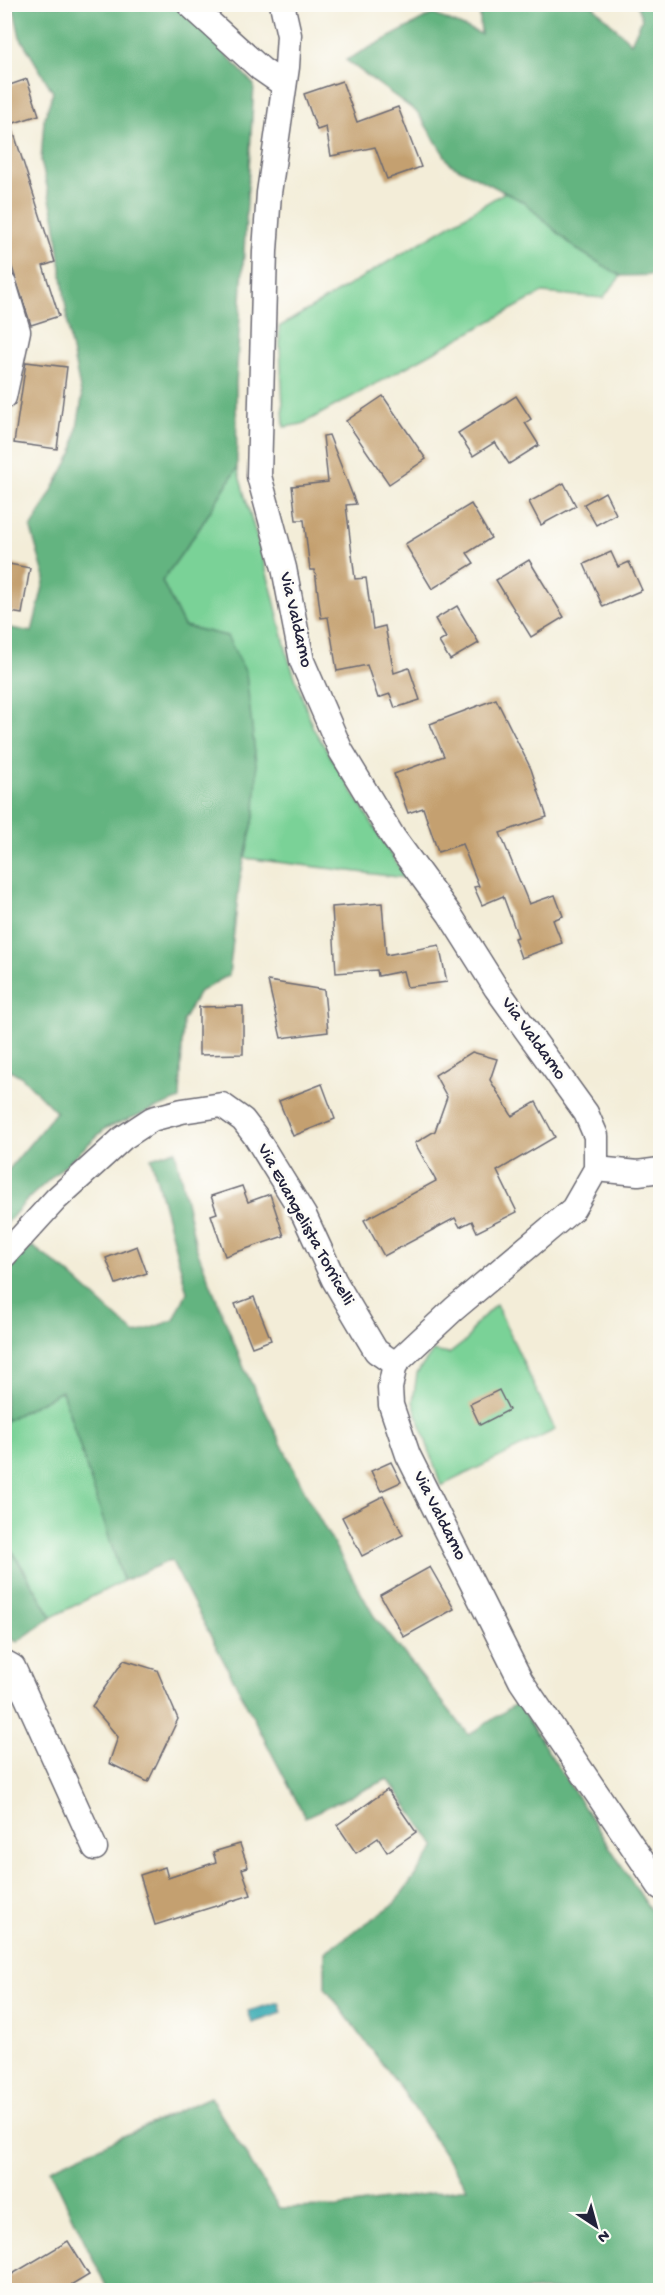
<svg xmlns="http://www.w3.org/2000/svg" width="665" height="2295" font-family="'Gochi Hand',sans-serif">
	<style>
		.green { fill: #7ad297; stroke: #4e7a69; stroke-width: 1.5 }
		.forest { fill: #63b480; stroke: #426b5e; stroke-width: 1.5 }
		.water { fill: #39abb3; stroke: #2e6677; stroke-width: 1.5 }
		.building { fill: #c4a070 }
		.lines { fill: none; stroke-linecap: round; stroke-linejoin: round }
		.minor-casing { stroke: #6b6972; stroke-width: 27 }
		.minor { stroke: #fff; stroke-width: 24 }
		.labels { text-anchor: middle; dominant-baseline: central; stroke-width: 6; stroke-linejoin: round; paint-order: stroke }
		.street-label { font-size: 18px; fill: #22223b; stroke: #fdfcf7 }
	</style>
	<rect width="100%" height="100%" fill="#fdfcf7"/>
	<filter id="ink" filterUnits="userSpaceOnUse"><feTurbulence type="fractalNoise" baseFrequency=".0167" numOctaves="2"/><feDisplacementMap in="SourceGraphic" scale="12" xChannelSelector="R" yChannelSelector="G"/><feConvolveMatrix kernelMatrix="1 2 1 2 8 2 1 2 1" color-interpolation-filters="sRGB"/></filter>
	<filter id="wash" filterUnits="userSpaceOnUse"><feTurbulence type="fractalNoise" baseFrequency=".008" numOctaves="4" result="noise"/><feDisplacementMap in="SourceGraphic" scale="24" xChannelSelector="R" yChannelSelector="G"/><feGaussianBlur stdDeviation="1.35" result="paint"/><feColorMatrix in="noise" values="0 0 0 0 0 0 0 0 0 0 0 0 0 0 0 0 0 1.4 0 .05"/><feComposite in="paint" operator="in"/></filter>
	<g filter="url(#wash)">
		<rect width="100%" height="100%" fill="#f3edd8"/>
		<g class="green">
			<path d="M505,192L524,202L576,249L621,276L603,298L542,293L302,424L284,427L279,327Z"/>
			<path d="M237,468L272,591L288,657L313,728L406,878L245,858L255,813L227,636L184,626L162,581L199,529Z"/>
			<path d="M496,1304L555,1430L441,1486L413,1402L417,1373L433,1351L449,1354L467,1340L475,1325Z"/>
			<path d="M62,1391L123,1581L52,1617L5,1538V1421Z"/>
		</g>
		<g class="forest">
			<path d="M13,5H174L214,41L254,85L236,384L237,468L199,529L162,581L184,626L227,636L246,673L257,772L255,813L240,879L229,975L199,992L183,1021L180,1099L106,1128L28,1199L5,1225V1174L56,1112L22,1077L5,1067V627L32,632L45,578L31,529L73,452L82,398L70,341L55,220L41,161L44,120L53,92L20,37Z"/>
			<path d="M479,5H592L631,43L642,19L637,5H660V275L621,276L576,249L524,202L450,164L418,113L346,60L433,14L481,34Z"/>
			<path d="M175,1150L196,1247L244,1368L309,1500L374,1616L469,1735L517,1703L660,1925V2290H108L50,2169L210,2097L279,2208L338,2207L467,2188L402,2090L325,1988V1952L394,1904L436,1847L388,1779L305,1817L171,1560L123,1581L62,1391L5,1421V1277L16,1260L32,1246L67,1272L135,1334L174,1320L187,1292L151,1158Z"/>
			<path d="M4,1538L52,1617L17,1642L5,1636Z"/>
		</g>
		<path class="water" d="M279,2002L282,2013L252,2023L248,2011Z"/>
		<g id="blocks">
			<g class="building">
				<path d="M27,79L39,115L11,124L55,262L43,266L59,316L31,325L4,243V87Z"/>
				<path d="M342,81L357,122L398,107L421,167L387,179L375,147L331,156L326,127L317,130L304,94Z"/>
				<path d="M26,362L67,367L57,449L14,443Z"/>
				<path d="M383,396L426,459L389,484L346,421Z"/>
				<path d="M516,396L531,419L525,423L539,445L509,464L495,442L473,456L458,433Z"/>
				<path d="M329,435L356,504L346,505L355,579L366,578L373,629L385,626L394,673L409,668L420,700L395,708L390,694L378,698L367,665L337,671L328,617L321,618L315,570H310L304,520H296L292,486L328,482L323,436Z"/>
				<path d="M564,483L576,506L541,525L529,502Z"/>
				<path d="M605,492L616,514L596,525L584,504Z"/>
				<path d="M471,504L491,538L467,553L474,563L432,589L405,544Z"/>
				<path d="M611,552L618,567L629,562L642,590L603,607L584,564Z"/>
				<path d="M529,560L564,617L531,637L496,580Z"/>
				<path d="M4,563L30,568L22,614L4,611Z"/>
				<path d="M457,606L479,643L450,660L439,642L446,638L435,619Z"/>
				<path d="M496,699L531,769L547,817L500,833L529,904L555,895L563,916L553,920L562,943L521,958L514,938L518,937L503,896L482,905L474,887L479,886L462,844L438,852L423,808L408,813L394,774L444,756L430,724Z"/>
				<path d="M382,903L386,955L439,945L447,982L407,987L403,971L378,976L377,970L336,973L332,907Z"/>
				<path d="M268,981L324,990L328,1032L281,1038Z"/>
				<path d="M243,1006V1054L199,1055V1007Z"/>
				<path d="M472,1052L497,1059L490,1080L512,1116L536,1102L555,1137L497,1171L517,1212L477,1232L472,1221L460,1227L455,1218L384,1256L364,1220L436,1181L415,1143L435,1131L447,1097L435,1075Z"/>
				<path d="M322,1084L335,1119L293,1136L279,1101Z"/>
				<path d="M242,1186L248,1202L270,1194L284,1236L225,1256L211,1215L217,1213L211,1196Z"/>
				<path d="M137,1246L147,1273L116,1284L106,1258Z"/>
				<path d="M254,1297L271,1340L252,1347L235,1304Z"/>
				<path d="M499,1390L509,1410L480,1425L470,1404Z"/>
				<path d="M391,1462L401,1482L381,1491L371,1471Z"/>
				<path d="M383,1496L403,1535L362,1556L342,1517Z"/>
				<path d="M430,1567L454,1609L404,1637L380,1595Z"/>
				<path d="M124,1660L157,1670L178,1719L148,1782L109,1763L118,1737L92,1706Z"/>
				<path d="M387,1790L416,1832L387,1852L378,1838L356,1853L337,1825Z"/>
				<path d="M240,1844L248,1867L242,1869L251,1895L155,1925L140,1875L165,1867L168,1878L216,1862L213,1852Z"/>
				<path d="M68,2241L89,2275L64,2290H4V2279Z"/>
			</g>
		</g>
	</g>
	<g filter="url(#ink)">
		<use href="#blocks" fill-opacity="0" stroke="#6b6972" stroke-width="1.5"/>
		<g class="lines">
			<g class="minor-casing">
				<g id="minor">
					<path d="M189,4L261,69L284,85"/>
					<path d="M282,4L289,35L287,67L269,193L265,251L259,476L284,568L302,661L341,751L393,837L450,915L496,988L586,1113L596,1136V1169L573,1209L454,1309L395,1364L390,1388L391,1405L408,1455L521,1681L660,1887"/>
					<path d="M4,284L18,331L4,397"/>
					<path d="M596,1169L638,1173L660,1170"/>
					<path d="M4,1256L56,1199L123,1138L152,1119L182,1111L222,1105L243,1120L256,1137L304,1215L334,1280L376,1351L395,1364"/>
					<path d="M4,1662L13,1667L95,1848"/>
				</g>
			</g>
			<use href="#minor" class="minor"/>
		</g>
	</g>
	<g class="labels">
		<g class="street-label">
			<text transform="translate(295 620) rotate(77)">Via Valdarno</text>
			<text transform="translate(533 1039) rotate(54)">Via Valdarno</text>
			<text transform="translate(305 1225) rotate(61)">Via Evangelista Torricelli</text>
			<text transform="translate(439 1516) rotate(63)">Via Valdarno</text>
		</g>
	</g>
	<rect width="665" height="2295" fill="none" stroke="#fdfcf7" stroke-width="24"/>
	<g transform="translate(596 2226) rotate(144)" stroke="#fdfcf7" stroke-width="4.5" paint-order="stroke">
	<path d="M0-4.5L10 22L0 15L-10 22Z" fill="#22223b"/>
	<text y="-9" font-size="16" font-weight="bold" text-anchor="middle" fill="#22223b">N</text>
	</g>
</svg>
